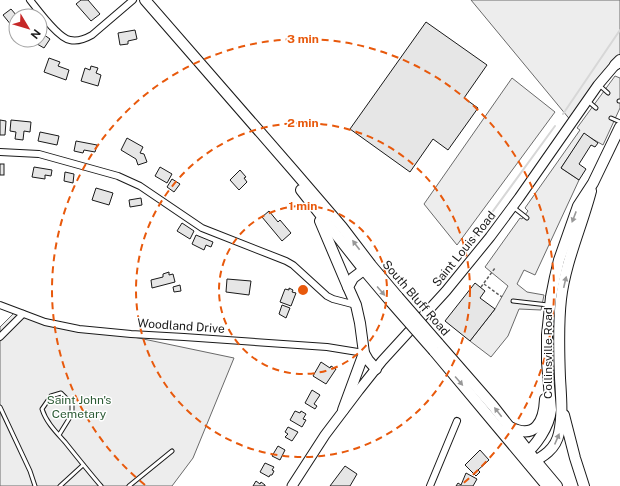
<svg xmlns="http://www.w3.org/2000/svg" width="620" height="486" font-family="'Public Sans',sans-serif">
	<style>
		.built { fill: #ededed; stroke: #6a6a6a }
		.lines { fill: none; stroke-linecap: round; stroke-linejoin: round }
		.stream { stroke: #d7d7d7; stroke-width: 2 }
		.building { fill: #e6e6e6; stroke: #1a1a1a }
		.lane-casing { stroke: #1a1a1a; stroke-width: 5 }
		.street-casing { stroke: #1a1a1a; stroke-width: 8 }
		.secondary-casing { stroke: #1a1a1a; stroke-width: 11 }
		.primary-casing { stroke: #1a1a1a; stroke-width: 12 }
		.path { stroke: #5f5f5f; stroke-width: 1.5; stroke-dasharray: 3 2; stroke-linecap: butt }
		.lane { stroke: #fff; stroke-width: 3 }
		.street { stroke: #fff; stroke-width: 6 }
		.secondary { stroke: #fff; stroke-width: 9 }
		.primary { stroke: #fff; stroke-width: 10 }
		.primary-bridge-casing { stroke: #1a1a1a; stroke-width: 12; stroke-linecap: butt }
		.primary-bridge { stroke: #fff; stroke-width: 10 }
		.oneway { fill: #989898 }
		.ring { fill: none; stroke: #e8590c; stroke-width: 2; stroke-dasharray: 7 5 }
		.labels { text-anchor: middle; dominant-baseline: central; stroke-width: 3; stroke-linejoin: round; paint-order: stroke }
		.street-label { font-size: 12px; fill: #1a1a1a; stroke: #fff }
		.park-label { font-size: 12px; fill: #2b5a34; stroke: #fff }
		.centre { fill: #e8590c; stroke: #fff; stroke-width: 2 }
		.ring-label { font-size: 12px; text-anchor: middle; font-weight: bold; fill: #e8590c; stroke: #fff; stroke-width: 3; stroke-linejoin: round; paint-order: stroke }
	</style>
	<rect width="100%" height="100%" fill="#fff"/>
	<g class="built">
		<path d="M471,0H620V60L572,122Z"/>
		<path d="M615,76L620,78V108L603,145L584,134L561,168L579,180L535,275L524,270L517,284L527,292L544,295L541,310L519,309L508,336L491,357L470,341L495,309L508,286L485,267L520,218L522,219L528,211L525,208L580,130L577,128Z"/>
		<path d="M512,78L555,112L457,245L424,204Z"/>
		<path d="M16,311L58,325L110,332L234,358L193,458L172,486H0V327Z"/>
	</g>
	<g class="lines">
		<g class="stream">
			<path d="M563,114L620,30"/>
			<path d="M469,244L555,126"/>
		</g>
	</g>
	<g class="building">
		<path d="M81,0H88L100,14L91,21L76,4Z"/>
		<path d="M11,9L17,16L16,31L3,15Z"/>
		<path d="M426,22L487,65L464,98L478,108L448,150L433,139L410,172L350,129Z"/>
		<path d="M135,30L137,39L128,41V44L120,45L118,33Z"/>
		<path d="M40,32L50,39L44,48L32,41L40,40Z"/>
		<path d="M49,58L60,62L58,66L69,70L66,80L44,72Z"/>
		<path d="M91,66L98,68L96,73L101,75L98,86L81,81L85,68L90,70Z"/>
		<path d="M0,120L6,121L5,135H0Z"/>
		<path d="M11,120L31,122L30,132L24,131L23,140L15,139L16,132L10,131Z"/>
		<path d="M40,132L59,136L57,145L38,141Z"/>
		<path d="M584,133L598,143L595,147L591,145L579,164L586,169L579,180L561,168Z"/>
		<path d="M127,138L143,147L140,153L144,154L147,162L138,165L136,159L121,150Z"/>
		<path d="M76,141L97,145L95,152L84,150L83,153L74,151Z"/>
		<rect x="0" y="164" width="4" height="11"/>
		<path d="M34,167L52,170L51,176L45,175V179L32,177Z"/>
		<path d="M160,167L172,174L167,183L155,176Z"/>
		<path d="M240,170L246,177L244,178L247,182L239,190L230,180Z"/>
		<path d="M65,172L74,174L73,183L64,181Z"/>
		<path d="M172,179L180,184L174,192L167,187Z"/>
		<path d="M96,188L113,193L109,205L92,200Z"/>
		<path d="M141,198L142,205L130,207L129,200Z"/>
		<path d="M269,211L278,222L280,220L291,233L282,241L262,217Z"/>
		<path d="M182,223L194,231L190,239L177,231Z"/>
		<path d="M196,235L213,242L211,247L206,245L204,250L192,244Z"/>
		<path d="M169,272V275L173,274L175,282L152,288L151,280L163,277V274Z"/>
		<path d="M227,279L251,281L249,295L226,292Z"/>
		<path d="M475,283L485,291L480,298L495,309L470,341L445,321Z"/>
		<path d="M180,285L181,291L174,292L173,287Z"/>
		<path d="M289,288L293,290L292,292L296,293L291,306L280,302L285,289L289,290Z"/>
		<path d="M282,305L290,308L286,318L279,314Z"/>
		<path d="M321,362L330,368L331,366L336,369L326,384L313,376Z"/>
		<path d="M312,390L320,395L314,404L317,406L315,409L305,403Z"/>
		<path d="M295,411L300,413L301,411L306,414L303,419L306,420L302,427L290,420Z"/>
		<path d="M288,427L298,432L292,441L285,437L288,434L285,432Z"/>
		<path d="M278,446L285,450L280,460L272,456Z"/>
		<path d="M480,450L489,460L478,470L480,472L476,476L465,465Z"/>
		<path d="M265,463L274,467L272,470L274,471L272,475H270L269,477L260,472Z"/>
		<path d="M345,466L357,474L350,486H330Z"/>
		<path d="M466,473L477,479L473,486H456L458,483L461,485Z"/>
		<path d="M256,481L260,484L261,482L265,485V486H253Z"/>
	</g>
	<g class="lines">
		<g class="lane-casing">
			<g id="lane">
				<path d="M599,85L608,93"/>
				<path d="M619,101H620"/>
				<path d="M589,102L596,108"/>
				<path d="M611,118L620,122"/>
				<path d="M513,207L527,218"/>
				<path d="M513,301L548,305"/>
				<path d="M0,407L30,471L35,486"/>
				<path d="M59,435L72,414V404L61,393L51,396L42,409C46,422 56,432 65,442C77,457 89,472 101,486"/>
				<path d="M60,486L83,465"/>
				<path d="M129,486L172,451"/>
			</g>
		</g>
		<g class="street-casing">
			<g id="street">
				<path d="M30,0C38,10 58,38 70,40C78,42 85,39 92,35L133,0"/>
				<path d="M0,152L39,154L118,176L140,186L202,228L286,261L293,265L327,296L333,299L356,305"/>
				<path d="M0,305L45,322L79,329L131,334L184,337L327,347L364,353"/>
				<path d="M0,337L23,314"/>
				<path d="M430,486L457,421"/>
			</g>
		</g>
		<g class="secondary-casing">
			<path id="secondary" d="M292,486L325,435L359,390L382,361L446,291L490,237L519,198L598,85L615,65L620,63"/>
		</g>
		<g class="primary-casing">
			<g id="primary">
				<path d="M145,0L293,170L342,227L371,265L398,297"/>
				<path d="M615,65L620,60"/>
				<path d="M301,190L364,270L391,302"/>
				<path d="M320,221L348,287"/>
				<path d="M369,266L353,278L348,287L356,305L360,323L364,353L368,360L376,369"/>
				<path d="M438,343L493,406L536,461L557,486"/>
				<path d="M434,351L547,486"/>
				<path d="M343,410L364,353"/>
				<path d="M564,415L575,458L584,486"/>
				<path d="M510,427C535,440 544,422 545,399"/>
				<path d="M523,456C536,446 549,427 551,410L547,362V335L551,297L555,277L559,260L578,206L593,183L620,127"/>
				<path d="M529,464C543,457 556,449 559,433C563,415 561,396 560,378C559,352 558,325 561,299C565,263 582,226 591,191"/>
			</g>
		</g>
		<g class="path">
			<path d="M484,284L502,297"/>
			<path d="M481,287L495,268"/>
		</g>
		<use href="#lane" class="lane"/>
		<use href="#street" class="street"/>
		<use href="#secondary" class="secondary"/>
		<use href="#primary" class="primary"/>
		<g class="primary-bridge-casing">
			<g id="primary-bridge">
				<path d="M398,297L438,343"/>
				<path d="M391,302L434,351"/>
			</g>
		</g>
		<use href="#primary-bridge" class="primary-bridge"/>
	</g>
	<defs><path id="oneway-solid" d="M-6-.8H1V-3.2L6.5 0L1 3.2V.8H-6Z"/></defs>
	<g class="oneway">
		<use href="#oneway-solid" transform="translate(574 217) rotate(111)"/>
		<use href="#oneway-solid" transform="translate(356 245) rotate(-127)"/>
		<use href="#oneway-solid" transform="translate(565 282) rotate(-77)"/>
		<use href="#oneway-solid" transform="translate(381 291) rotate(49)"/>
		<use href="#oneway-solid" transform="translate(459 381) rotate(49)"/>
		<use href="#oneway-solid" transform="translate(498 412) rotate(-128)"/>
		<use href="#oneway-solid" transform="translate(557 439) rotate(-67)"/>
	</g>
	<g class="ring">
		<circle cx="303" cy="290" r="84"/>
		<circle cx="303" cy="290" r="167"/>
		<path d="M145 485A251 251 0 1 1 461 485"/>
	</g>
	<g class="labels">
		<g class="street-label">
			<text transform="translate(464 249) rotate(-51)">Saint Louis Road</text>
			<text transform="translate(416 298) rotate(49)">South Bluff Road</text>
			<text transform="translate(181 326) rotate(4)">Woodland Drive</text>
			<text transform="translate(548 353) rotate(-90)">Collinsville Road</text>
		</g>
		<g class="park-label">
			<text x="79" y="400">Saint John's<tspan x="79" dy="14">Cemetary</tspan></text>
		</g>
	</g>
	<circle cx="303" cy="290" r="6" class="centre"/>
	<g class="ring-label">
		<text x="303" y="43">3 min</text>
		<text x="303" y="127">2 min</text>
		<text x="303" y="210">1 min</text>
	</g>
	<g transform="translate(28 28) rotate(128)"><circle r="19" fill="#ffffff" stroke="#a3a3a3"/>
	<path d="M0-3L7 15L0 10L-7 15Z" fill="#c62828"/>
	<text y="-6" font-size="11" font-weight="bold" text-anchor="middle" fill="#1a1a1a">N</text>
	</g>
</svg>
